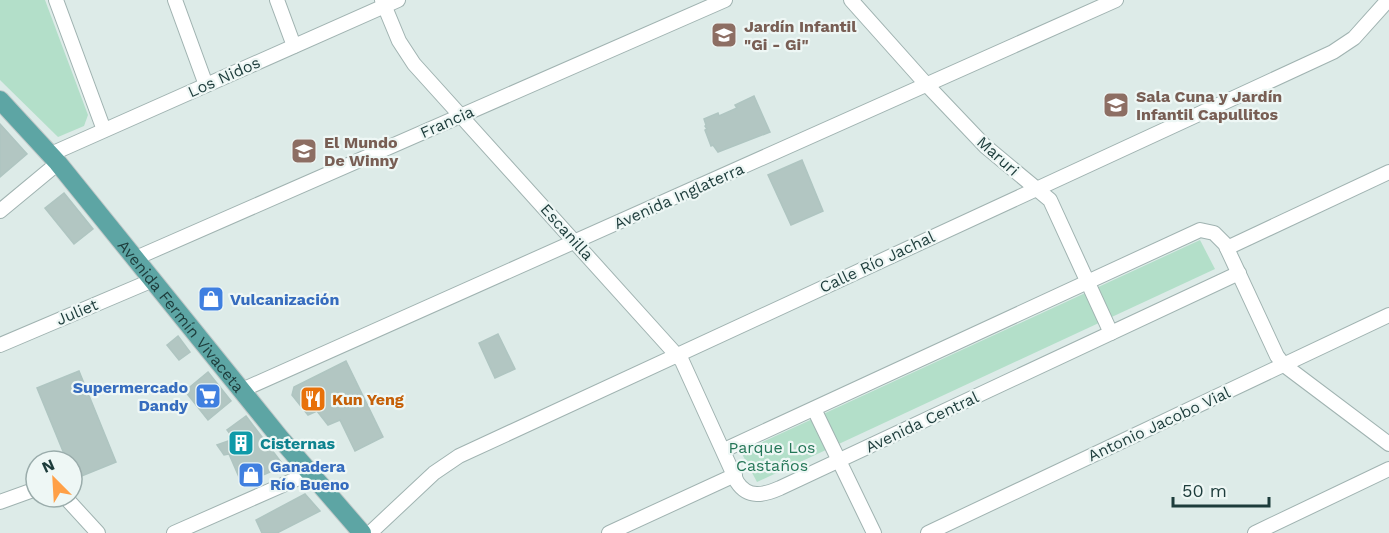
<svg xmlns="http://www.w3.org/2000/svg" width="1389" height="533" font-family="'Work Sans',sans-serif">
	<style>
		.green { fill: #b3dfc9 }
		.building { fill: #b2c6c2; stroke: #afc5c1; stroke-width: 1.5 }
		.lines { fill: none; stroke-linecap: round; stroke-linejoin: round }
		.minor-casing { stroke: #a0b3b1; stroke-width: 16 }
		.major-casing { stroke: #c0c8c8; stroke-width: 20 }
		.minor { stroke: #fff; stroke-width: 14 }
		.major { stroke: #5da5a4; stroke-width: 18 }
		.labels { text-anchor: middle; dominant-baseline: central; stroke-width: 4.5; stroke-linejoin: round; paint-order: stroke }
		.education-label { font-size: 16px; font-weight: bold; fill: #785e54; stroke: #eef7f5; text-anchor: start }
		.street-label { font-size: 16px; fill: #1d3c3b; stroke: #eef7f5 }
		.shop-label { font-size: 16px; font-weight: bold; fill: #366cbe; stroke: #eef7f5; text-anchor: start }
		.food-label { font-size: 16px; font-weight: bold; fill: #c56008; stroke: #eef7f5; text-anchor: start }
		.culture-label { font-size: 16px; font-weight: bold; fill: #0d838f; stroke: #eef7f5; text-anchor: start }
		.park-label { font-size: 16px; fill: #247657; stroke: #eef7f5 }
	</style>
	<rect width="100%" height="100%" fill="#ddebe8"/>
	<g class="green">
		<path d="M0,0H45L88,115L84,126L58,137L0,80Z"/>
		<path d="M1200,240L1215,269L757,482L741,452Z"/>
	</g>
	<g class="building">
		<path d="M754,96L770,132L718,152L713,145L711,146L705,130L707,129L705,126L706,125L704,119L718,113L719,116L737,108L735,105Z"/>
		<path d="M0,124L27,154L0,177Z"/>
		<path d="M802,160L823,211L791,225L768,175Z"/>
		<path d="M64,193L93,229L74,244L45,208Z"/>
		<path d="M212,291L219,299L210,306L204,298Z"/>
		<path d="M498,334L515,369L495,378L479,343Z"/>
		<path d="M178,336L190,352L179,360L167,345Z"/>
		<path d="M346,361L383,437L355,451L340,420L328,425L317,411L308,415L292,395L294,387Z"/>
		<path d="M79,371L116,462L72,480V461H67L37,388Z"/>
		<path d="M208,372L231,401L208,420L185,391Z"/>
		<path d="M246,416L284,466L242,484L229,454L224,455L217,445L234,439L227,430Z"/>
		<path d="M305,494L320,511L277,533H262L256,520Z"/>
	</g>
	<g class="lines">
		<g class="minor-casing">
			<g id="minor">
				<path d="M56,0L104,130"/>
				<path d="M175,0L206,85"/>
				<path d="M277,0L294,46"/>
				<path d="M382,0L399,41L414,64L682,361L737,482C748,499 764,495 780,488L1239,273"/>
				<path d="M851,0L926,84L985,146L1050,200L1111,333"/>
				<path d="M51,154L398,0"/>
				<path d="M0,211L58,163"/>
				<path d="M1227,248L1389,172"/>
				<path d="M136,258L725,0"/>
				<path d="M0,345L153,280"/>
				<path d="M242,390L1116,0"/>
				<path d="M814,409L874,533"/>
				<path d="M724,450L1200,230L1214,233L1225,244L1277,356L1284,365L1389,444"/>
				<path d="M65,497L98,533"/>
				<path d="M0,502L36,489"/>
				<path d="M174,533L310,473"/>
				<path d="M370,533L434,473L459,456L1333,52L1354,38L1388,0"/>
				<path d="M609,533L735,475"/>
				<path d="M928,533L1389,315"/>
				<path d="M1255,533L1389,469"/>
			</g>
		</g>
		<g class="major-casing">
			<g id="major">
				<path id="s1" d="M0,100L58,163L280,438L362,533"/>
			</g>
		</g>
		<use href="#minor" class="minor"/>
		<use href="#major" class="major"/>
	</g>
	<defs>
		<g id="school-square" transform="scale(1.35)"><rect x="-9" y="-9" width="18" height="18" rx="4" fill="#8d6e63" stroke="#eef7f5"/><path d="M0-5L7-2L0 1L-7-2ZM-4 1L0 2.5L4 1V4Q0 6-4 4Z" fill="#fff"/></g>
		<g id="shop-square" transform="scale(1.35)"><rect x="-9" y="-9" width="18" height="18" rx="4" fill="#3f7fe0" stroke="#eef7f5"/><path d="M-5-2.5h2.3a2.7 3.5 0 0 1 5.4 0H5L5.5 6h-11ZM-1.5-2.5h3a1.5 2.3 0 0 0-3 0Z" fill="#fff"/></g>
		<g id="supermarket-square" transform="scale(1.35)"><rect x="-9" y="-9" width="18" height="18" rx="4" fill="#3f7fe0" stroke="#eef7f5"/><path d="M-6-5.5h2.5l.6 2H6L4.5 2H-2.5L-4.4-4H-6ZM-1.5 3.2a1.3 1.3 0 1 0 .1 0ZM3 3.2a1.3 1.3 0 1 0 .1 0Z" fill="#fff"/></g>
		<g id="restaurant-square" transform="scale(1.35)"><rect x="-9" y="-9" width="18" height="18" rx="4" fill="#e8710a" stroke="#eef7f5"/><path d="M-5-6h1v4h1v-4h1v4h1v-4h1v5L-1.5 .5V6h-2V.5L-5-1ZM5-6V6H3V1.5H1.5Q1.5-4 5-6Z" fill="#fff"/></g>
		<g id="building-square" transform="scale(1.35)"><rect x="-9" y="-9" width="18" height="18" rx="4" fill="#0f9aa8" stroke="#eef7f5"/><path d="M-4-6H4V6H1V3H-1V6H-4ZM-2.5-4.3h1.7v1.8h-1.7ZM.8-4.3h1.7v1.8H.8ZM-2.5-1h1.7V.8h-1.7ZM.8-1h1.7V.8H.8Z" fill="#fff"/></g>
	</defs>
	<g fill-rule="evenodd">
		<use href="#school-square" x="724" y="35"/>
		<use href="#school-square" x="1116" y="105"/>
		<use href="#school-square" x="304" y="151"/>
		<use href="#shop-square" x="211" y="299"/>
		<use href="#supermarket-square" x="208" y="396"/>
		<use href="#restaurant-square" x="313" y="399"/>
		<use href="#building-square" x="241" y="443"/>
		<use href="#shop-square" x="251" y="475"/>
	</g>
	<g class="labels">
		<g class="education-label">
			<text x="744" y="26">Jardín Infantil<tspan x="744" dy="18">"Gi - Gi"</tspan></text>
			<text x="1136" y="96">Sala Cuna y Jardín<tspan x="1136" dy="18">Infantil Capullitos</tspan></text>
			<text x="324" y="142">El Mundo<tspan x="324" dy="18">De Winny</tspan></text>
		</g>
		<g class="street-label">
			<text transform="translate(224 77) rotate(-24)">Los Nidos</text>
			<text transform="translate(447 122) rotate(-24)">Francia</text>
			<text transform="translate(998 156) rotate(42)">Maruri</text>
			<text transform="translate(679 196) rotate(-24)">Avenida Inglaterra</text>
			<text transform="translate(567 232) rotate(48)">Escanilla</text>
			<text transform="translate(877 262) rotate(-25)">Calle Río Jachal</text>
			<text transform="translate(77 312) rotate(-23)">Juliet</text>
			<text stroke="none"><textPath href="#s1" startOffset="282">Avenida Fermín Vivaceta</textPath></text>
			<text transform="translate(922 422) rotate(-25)">Avenida Central</text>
			<text transform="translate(1159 424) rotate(-25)">Antonio Jacobo Vial</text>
		</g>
		<g class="shop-label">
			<text x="230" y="299">Vulcanización</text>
			<text x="188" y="387" text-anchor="end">Supermercado<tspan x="188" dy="18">Dandy</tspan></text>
			<text x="270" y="466">Ganadera<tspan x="270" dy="18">Río Bueno</tspan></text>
		</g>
		<g class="food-label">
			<text x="332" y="399">Kun Yeng</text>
		</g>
		<g class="culture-label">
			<text x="260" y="443">Cisternas</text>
		</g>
		<g class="park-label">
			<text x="772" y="447">Parque Los<tspan x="772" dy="18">Castaños</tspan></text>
		</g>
	</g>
	<g transform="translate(54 479) rotate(336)"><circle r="28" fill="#eef7f5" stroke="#9aacab" stroke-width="1.5"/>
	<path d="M0-4.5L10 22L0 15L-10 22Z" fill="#ffa047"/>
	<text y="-9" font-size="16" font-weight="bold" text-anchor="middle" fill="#1d3c3b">N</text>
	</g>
	<path d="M1173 497v9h96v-9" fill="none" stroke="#1d3c3b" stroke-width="3"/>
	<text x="1182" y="497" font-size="18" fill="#1d3c3b" stroke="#eef7f5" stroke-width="4.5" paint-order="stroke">50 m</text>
</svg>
